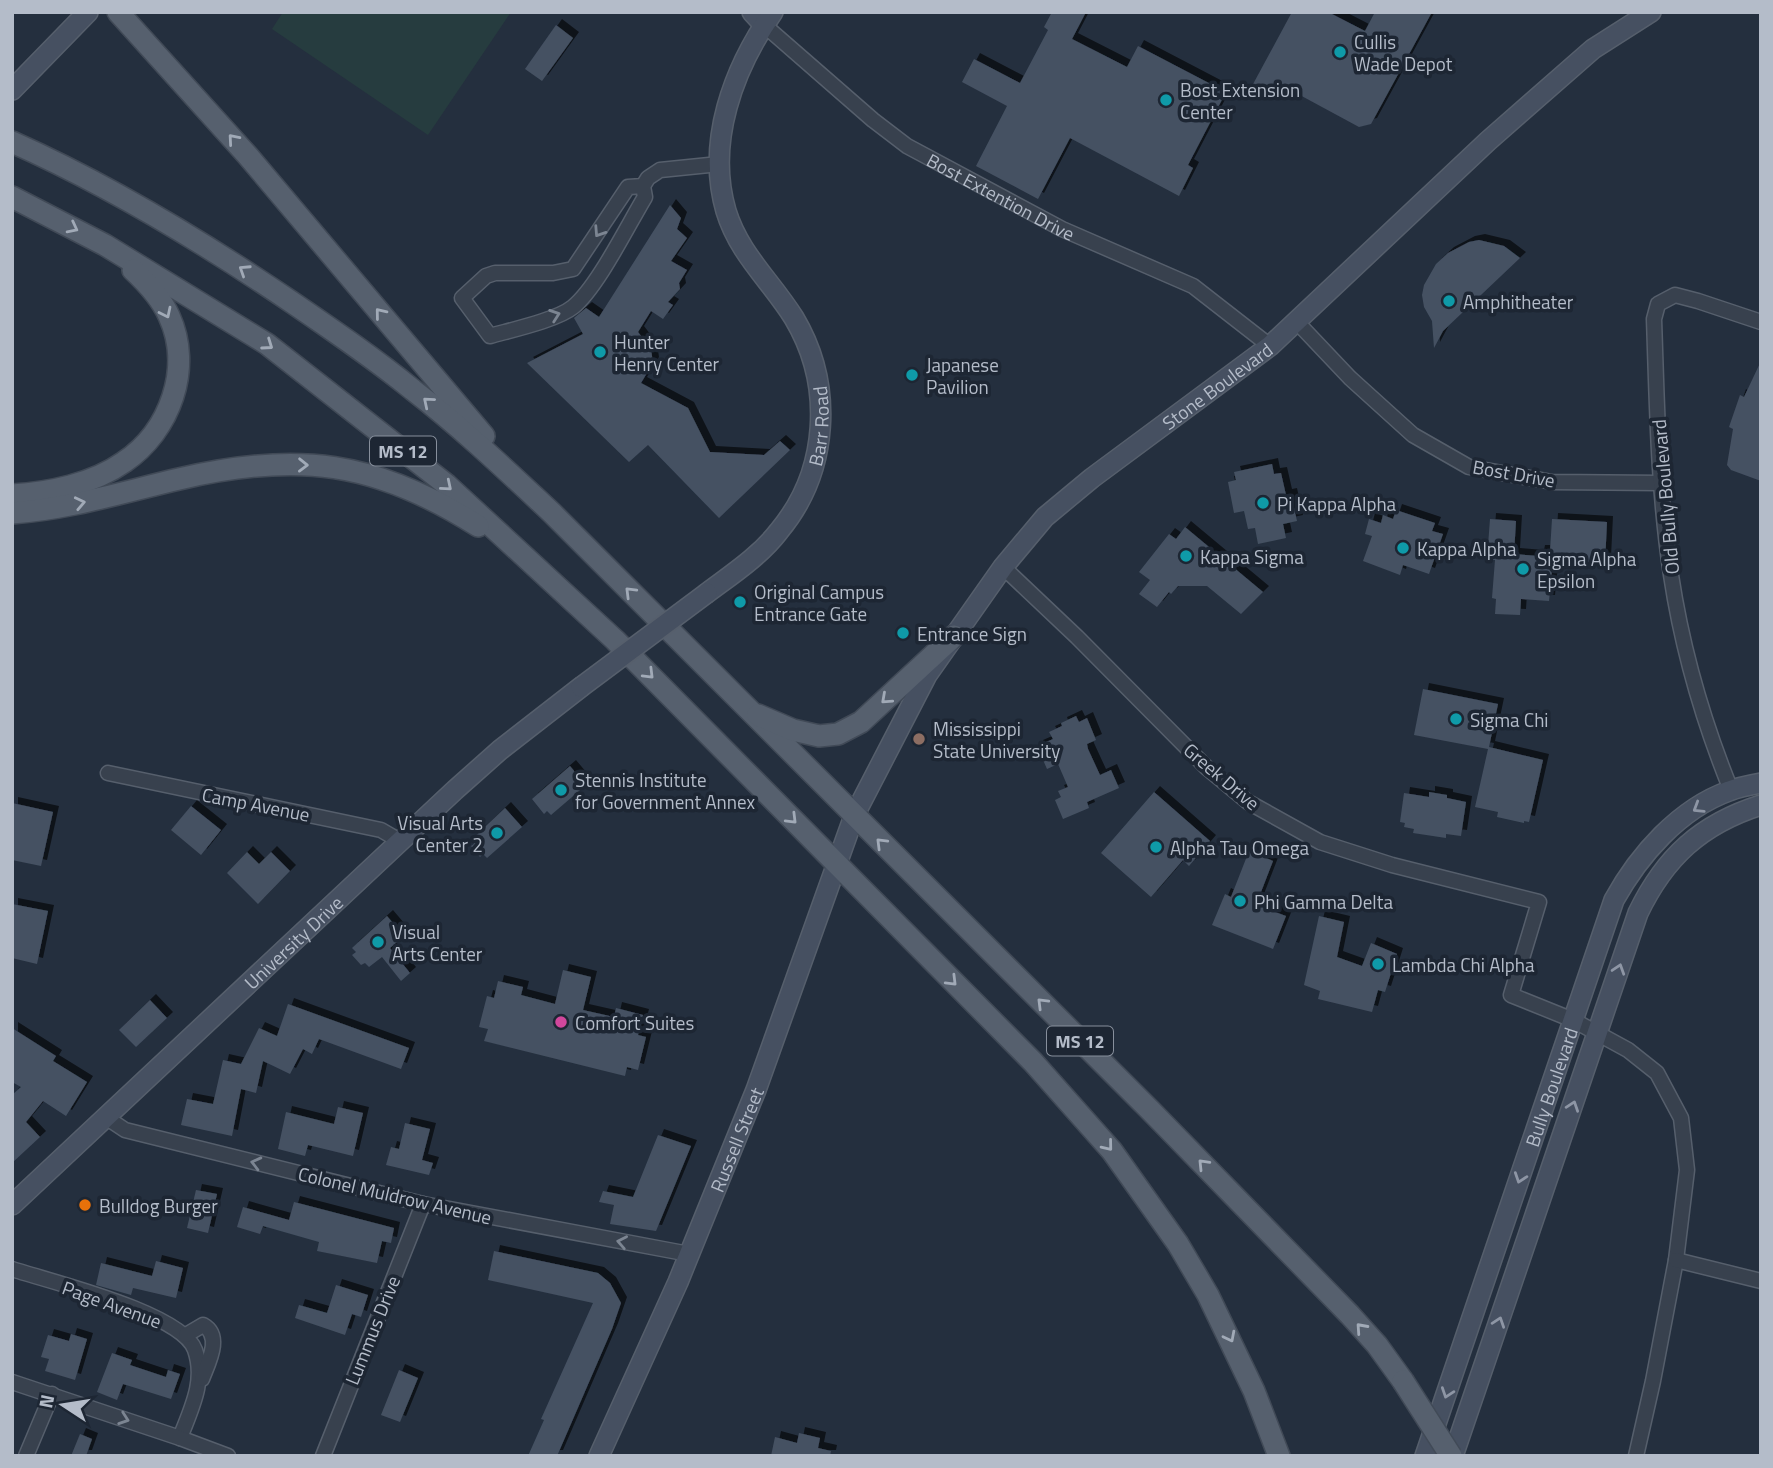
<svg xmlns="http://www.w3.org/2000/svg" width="1773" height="1468" font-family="'Titillium Web',sans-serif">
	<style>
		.green { fill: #263c3f }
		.building { fill: #455162; filter: url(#shadow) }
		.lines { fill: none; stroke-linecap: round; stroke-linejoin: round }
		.street-casing { stroke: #565f6c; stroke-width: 17 }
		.secondary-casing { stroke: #565f6c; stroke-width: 22 }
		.primary-casing { stroke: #414a57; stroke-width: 24 }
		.street { stroke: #38414e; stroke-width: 14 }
		.secondary { stroke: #465061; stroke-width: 19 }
		.primary { stroke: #56606e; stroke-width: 21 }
		.secondary-bridge-casing { stroke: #565f6c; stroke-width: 22; stroke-linecap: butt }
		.primary-bridge-casing { stroke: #414a57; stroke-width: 24; stroke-linecap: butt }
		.secondary-bridge { stroke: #465061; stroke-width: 19 }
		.primary-bridge { stroke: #56606e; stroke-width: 21 }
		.oneway { stroke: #a1aab7 }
		.oneway2 { stroke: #7c8592 }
		.oneway3 { stroke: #8e96a5 }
		.culture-dot { fill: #0f9aa8; stroke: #1d2633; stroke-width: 2.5 }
		.education-dot { fill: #8d6e63; stroke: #1d2633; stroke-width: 2.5 }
		.hotel-dot { fill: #d1479c; stroke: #1d2633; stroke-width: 2.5 }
		.food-dot { fill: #e8710a; stroke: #1d2633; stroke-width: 2.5 }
		.labels { text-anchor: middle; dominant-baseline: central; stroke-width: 7; stroke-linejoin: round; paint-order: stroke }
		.shield { fill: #1d2633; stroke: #878f9c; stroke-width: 2 }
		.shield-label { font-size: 18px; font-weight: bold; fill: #b4bcc9 }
		.poi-label { font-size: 19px; fill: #b4bcc9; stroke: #1d2633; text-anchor: start }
		.street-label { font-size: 19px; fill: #b4bcc9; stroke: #1d2633 }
	</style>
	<defs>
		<filter id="shadow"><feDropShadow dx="6" dy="-6" stdDeviation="0" flood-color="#0009"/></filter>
	</defs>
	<rect width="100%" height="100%" fill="#242f3e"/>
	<path class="green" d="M283,12H511L428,135L272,29Z"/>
	<g class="building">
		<path d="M1052,12H1086L1072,39L1127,67L1138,46L1226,92L1188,165L1193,168L1179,196L1070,138L1038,199L976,166L1007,106L962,82L974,59L1020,83L1048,30L1044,27Z"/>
		<path d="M1292,12H1328L1365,31L1375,12H1432L1371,124L1359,127L1285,87L1277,100L1252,86Z"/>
		<path d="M556,25L573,38L542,81L525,69Z"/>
		<path d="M670,205L681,218L677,229L687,238L671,261L687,270L679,283L680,289L668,302L673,305L663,319L651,311L638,332L651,349L653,363L641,383L688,408L710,452L764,455L780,441L790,450L719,518L648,445L629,462L527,363L583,334L574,318L586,308L599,317Z"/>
		<path d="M1479,240L1504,246L1520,258L1443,331L1434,348L1432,321L1424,307L1422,295L1424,285L1436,264L1448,253L1469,242Z"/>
		<path d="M1761,361V481L1731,470L1727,465L1733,429L1729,427L1740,395L1744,397Z"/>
		<path d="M1272,464L1274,474L1281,473L1286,495L1291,494L1297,521L1283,524L1286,538L1258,544L1255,528L1248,529L1244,511L1234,513L1228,482L1236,480L1234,472Z"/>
		<path d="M1396,510L1435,523L1432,531L1443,534L1429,574L1403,565L1400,575L1363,561L1372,536L1365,534L1369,519L1381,523L1383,515L1393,519Z"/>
		<path d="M1490,519L1516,521L1514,554L1538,556L1539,551H1550L1552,519L1607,522L1605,563L1553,561L1549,601L1521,599L1520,615L1495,614L1496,599L1492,598L1495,560L1487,559Z"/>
		<path d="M1185,527L1263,592L1241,614L1207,586H1178L1171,594L1169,592L1157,607L1139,594L1150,580L1139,572L1169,534L1176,539Z"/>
		<path d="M1423,689L1498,704L1489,747L1543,760L1529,822L1524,821V823L1497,817L1498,812L1475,807L1488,749L1414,735Z"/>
		<path d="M1076,716L1079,722L1087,718L1096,740L1087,744L1088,749L1100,775L1111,770L1119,788L1087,802L1089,808L1063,819L1055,800L1061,797L1058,791L1068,787L1058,764L1047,769L1037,746L1053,739L1049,732L1062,726L1061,723Z"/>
		<path d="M570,766L586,785L551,815L547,811L544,814L532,799Z"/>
		<path d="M1154,792L1210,841L1189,866L1183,860L1151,897L1101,853Z"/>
		<path d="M1429,792L1447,795V798L1466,802L1461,836L1446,834V838L1413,833L1414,829L1404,827L1405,823L1400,822L1404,793L1429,797Z"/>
		<path d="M12,803L53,812L41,866L12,860Z"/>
		<path d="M191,806L221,830L201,855L171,830Z"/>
		<path d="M505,808L522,827L487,858L483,854L480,857L471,846L474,844L471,840Z"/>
		<path d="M1249,851L1273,861L1256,905L1286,916L1273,949L1212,925L1225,894L1231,897Z"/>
		<path d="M247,852L259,864L271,852L290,871L258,904L227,873Z"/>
		<path d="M12,904L48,911L37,964L12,958Z"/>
		<path d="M387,916L404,936L390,948L410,973L401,981L382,957L369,967L365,963L361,965L352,955L356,952L352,948Z"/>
		<path d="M1319,916L1344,922L1337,957L1362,966L1371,943L1397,954L1385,992L1378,990L1372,1012L1318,999L1320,991L1304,985Z"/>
		<path d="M563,970L591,977L583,1010L614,1017L616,1008L643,1015L638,1035L646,1037L638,1070L627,1067L625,1076L484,1041L488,1029L479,1027L487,996L494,998L498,981L523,987L521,995L555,1004Z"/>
		<path d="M150,1000L167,1018L136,1047L119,1030Z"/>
		<path d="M288,1004L409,1048L401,1069L319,1039L312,1054L303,1049L290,1074L263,1061L256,1093L241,1089L232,1136L181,1125L187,1099L213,1104L223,1060L241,1064L259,1028L277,1036Z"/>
		<path d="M12,1028L56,1056L53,1061L87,1082L66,1116L43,1101L26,1122L40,1137L12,1163V1095L21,1087L12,1082Z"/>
		<path d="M338,1107L363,1113L353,1156L308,1145L305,1156L278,1149L286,1112L334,1124Z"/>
		<path d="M405,1123L430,1129L422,1160L433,1163L429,1175L386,1165L391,1147L399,1149Z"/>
		<path d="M658,1135L691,1146L656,1231L610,1224L614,1205L599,1202L603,1191L633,1197Z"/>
		<path d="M196,1190L217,1194L208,1233L187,1228Z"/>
		<path d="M294,1202L394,1228L391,1243L382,1241L377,1263L317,1251L319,1242L263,1226L260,1234L237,1227L243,1207L289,1220Z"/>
		<path d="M494,1251L598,1273L610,1283L621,1303L612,1329L557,1456H528L544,1420L541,1419L593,1303L488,1280Z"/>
		<path d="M156,1261L183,1268L176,1298L133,1288L131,1295L96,1285L101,1263L152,1276Z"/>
		<path d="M336,1285L368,1295L361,1317L352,1314L345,1335L295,1318L299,1305L327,1313Z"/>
		<path d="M71,1334L87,1339L75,1380L45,1371L49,1359L41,1357L48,1335L69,1341Z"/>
		<path d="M112,1353L132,1360L130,1365L166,1377L168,1370L180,1374L171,1399L123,1384L117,1400L97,1392Z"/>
		<path d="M399,1370L418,1378L400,1422L381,1415Z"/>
		<path d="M799,1433L820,1438L818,1448L831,1451L830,1456H771L775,1437L797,1443Z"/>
		<path d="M80,1434L92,1439L86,1456H71Z"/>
	</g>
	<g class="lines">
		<g class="street-casing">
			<g id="street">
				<path id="s1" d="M764,25L873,120L907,146L1062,229L1193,286L1270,346"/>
				<path d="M643,186L628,187L573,269L553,273H495L486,276L462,298L490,336C511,330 557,320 573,307C597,288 628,225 645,197L643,186L648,178L660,170L719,164"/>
				<path d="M1295,320L1350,378L1413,435L1469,467L1552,482L1661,483"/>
				<path d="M1003,567L1077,637L1207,768L1248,802L1320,842L1392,865L1539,902L1511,995L1573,1020L1628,1050L1657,1073L1681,1118L1687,1170L1676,1260L1653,1381L1636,1456"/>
				<path d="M108,773L381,830L400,841"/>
				<path d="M1731,790C1703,721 1682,648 1671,575C1658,490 1657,404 1654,319L1658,304L1675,295L1698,301L1761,322"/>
				<path d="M107,1118L125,1130L423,1204L689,1254"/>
				<path d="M1676,1260L1761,1281"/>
				<path d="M12,1269C51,1282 182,1313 195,1350C206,1381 191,1409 180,1438"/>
				<path d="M186,1335L203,1325C223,1336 208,1363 202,1379"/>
				<path d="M12,1382L180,1438L228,1456"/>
				<path d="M26,1456L52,1394"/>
				<path d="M323,1456L423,1204"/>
			</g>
		</g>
		<g class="secondary-casing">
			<g id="secondary">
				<path d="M752,12L764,25"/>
				<path d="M12,90L88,12"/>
				<path id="s2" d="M707,593C731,575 760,556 779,531C829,471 834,385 794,318C771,281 739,254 726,211C706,142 733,69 773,12"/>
				<path id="s3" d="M12,1205L455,790L500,750L581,687"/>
				<path id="s4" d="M599,1456L678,1282L756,1090L854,816L927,675L1003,567L1045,517L1092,478L1270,346L1488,141L1593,49L1651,12"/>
				<path id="s5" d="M1425,1456L1614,900C1639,855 1679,809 1729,791C1739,787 1750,785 1761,783"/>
				<path d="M1453,1456L1638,913C1665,857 1701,824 1761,805"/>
			</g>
		</g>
		<g class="primary-casing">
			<g id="primary">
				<path d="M118,12L248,156L484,436"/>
				<path d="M12,142C111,186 203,242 293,303C334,331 375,359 413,390C462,428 507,471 552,513L1150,1110L1350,1315L1377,1345L1403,1381"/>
				<path d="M12,197L105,245L267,344L447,485L615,640L1033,1062L1112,1151L1178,1244L1208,1295L1254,1391L1279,1456"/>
				<path d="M12,495C49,493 93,484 124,462C170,431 193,368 169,316C161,298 147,283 133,270"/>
				<path d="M12,513C69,509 123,492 179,479C297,451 376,461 478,526"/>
				<path d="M758,715L793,730L819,736L838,734L861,722L954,636"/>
			</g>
		</g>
		<use href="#street" class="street"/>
		<use href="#secondary" class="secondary"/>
		<use href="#primary" class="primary"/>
		<g class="secondary-bridge-casing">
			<path id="secondary-bridge" d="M581,687L707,593"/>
		</g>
		<g class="primary-bridge-casing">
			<path id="primary-bridge" d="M1403,1381L1451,1456"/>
		</g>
		<use href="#secondary-bridge" class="secondary-bridge"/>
		<use href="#primary-bridge" class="primary-bridge"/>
	</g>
	<defs><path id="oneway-chevron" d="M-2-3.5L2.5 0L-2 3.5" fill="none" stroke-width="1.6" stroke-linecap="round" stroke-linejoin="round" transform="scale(1.75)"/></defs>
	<g class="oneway">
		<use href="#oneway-chevron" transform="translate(233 139) rotate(-131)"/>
		<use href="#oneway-chevron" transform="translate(73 228) rotate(27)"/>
		<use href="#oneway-chevron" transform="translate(244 270) rotate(-147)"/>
		<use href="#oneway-chevron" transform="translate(166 313) rotate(64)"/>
		<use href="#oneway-chevron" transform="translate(380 313) rotate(-129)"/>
		<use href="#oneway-chevron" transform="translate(268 345) rotate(35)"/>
		<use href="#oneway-chevron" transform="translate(428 402) rotate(-140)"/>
		<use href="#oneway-chevron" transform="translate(303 465) rotate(1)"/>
		<use href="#oneway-chevron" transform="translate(447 486) rotate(40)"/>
		<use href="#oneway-chevron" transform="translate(80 503) rotate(-12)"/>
		<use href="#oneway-chevron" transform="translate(630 592) rotate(-135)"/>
		<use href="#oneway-chevron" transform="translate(649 674) rotate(45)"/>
		<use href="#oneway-chevron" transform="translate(886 699) rotate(138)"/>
		<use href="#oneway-chevron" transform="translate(792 819) rotate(45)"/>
		<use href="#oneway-chevron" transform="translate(881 843) rotate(-135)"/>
		<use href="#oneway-chevron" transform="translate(952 981) rotate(45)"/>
		<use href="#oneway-chevron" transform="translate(1042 1003) rotate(-135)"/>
		<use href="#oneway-chevron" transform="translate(1108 1146) rotate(51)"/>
		<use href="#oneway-chevron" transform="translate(1203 1164) rotate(-134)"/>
		<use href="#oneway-chevron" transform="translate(1361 1328) rotate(-132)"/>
		<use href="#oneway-chevron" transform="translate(1230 1337) rotate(63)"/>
	</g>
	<g class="oneway2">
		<use href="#oneway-chevron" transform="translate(599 232) rotate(123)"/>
		<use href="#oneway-chevron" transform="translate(555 315) rotate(-19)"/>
		<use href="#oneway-chevron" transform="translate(256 1163) rotate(-166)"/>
		<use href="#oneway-chevron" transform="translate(622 1242) rotate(-169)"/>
		<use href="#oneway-chevron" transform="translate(124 1419) rotate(19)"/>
	</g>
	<g class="oneway3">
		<use href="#oneway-chevron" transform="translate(1698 808) rotate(148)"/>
		<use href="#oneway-chevron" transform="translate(1619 969) rotate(-72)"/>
		<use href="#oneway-chevron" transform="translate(1573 1106) rotate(-71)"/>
		<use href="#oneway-chevron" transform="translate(1520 1178) rotate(109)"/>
		<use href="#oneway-chevron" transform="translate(1499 1322) rotate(-71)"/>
		<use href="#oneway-chevron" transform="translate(1447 1393) rotate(109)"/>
	</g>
	<g class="culture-dot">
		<circle cx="1340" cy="52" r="7"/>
		<circle cx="1166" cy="100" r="7"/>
		<circle cx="1449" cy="301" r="7"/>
		<circle cx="600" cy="352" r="7"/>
		<circle cx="912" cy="375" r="7"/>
		<circle cx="1263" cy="503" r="7"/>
		<circle cx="1403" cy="548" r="7"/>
		<circle cx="1186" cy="556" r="7"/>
		<circle cx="1523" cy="569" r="7"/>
		<circle cx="740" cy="602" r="7"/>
		<circle cx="903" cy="633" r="7"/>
		<circle cx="1456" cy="719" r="7"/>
		<circle cx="561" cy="790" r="7"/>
		<circle cx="497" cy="833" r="7"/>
		<circle cx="1156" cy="847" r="7"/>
		<circle cx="1240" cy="901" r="7"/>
		<circle cx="378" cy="942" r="7"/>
		<circle cx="1378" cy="964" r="7"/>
	</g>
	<circle class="education-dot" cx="919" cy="739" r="7"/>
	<circle class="hotel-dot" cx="561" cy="1022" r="7"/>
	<circle class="food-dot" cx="85" cy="1205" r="7"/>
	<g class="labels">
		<g class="shield">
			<rect x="370" y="436.5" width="66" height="29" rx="5"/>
			<rect x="1047" y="1026.5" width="66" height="29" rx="5"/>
		</g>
		<g class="shield-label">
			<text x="403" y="451">MS 12</text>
			<text x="1080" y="1041">MS 12</text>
		</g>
		<g class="poi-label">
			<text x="1354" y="41">Cullis<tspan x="1354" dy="22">Wade Depot</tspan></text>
			<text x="1180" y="89">Bost Extension<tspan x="1180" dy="22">Center</tspan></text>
			<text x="1463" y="301">Amphitheater</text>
			<text x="614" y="341">Hunter<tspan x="614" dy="22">Henry Center</tspan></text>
			<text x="926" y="364">Japanese<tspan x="926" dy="22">Pavilion</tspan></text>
			<text x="1277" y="503">Pi Kappa Alpha</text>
			<text x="1417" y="548">Kappa Alpha</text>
			<text x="1200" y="556">Kappa Sigma</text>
			<text x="1537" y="558">Sigma Alpha<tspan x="1537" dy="22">Epsilon</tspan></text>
			<text x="754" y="591">Original Campus<tspan x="754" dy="22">Entrance Gate</tspan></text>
			<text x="917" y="633">Entrance Sign</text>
			<text x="1470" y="719">Sigma Chi</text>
			<text x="933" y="728">Mississippi<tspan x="933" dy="22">State University</tspan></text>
			<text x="575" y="779">Stennis Institute<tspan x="575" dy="22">for Government Annex</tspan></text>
			<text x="483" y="822" text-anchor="end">Visual Arts<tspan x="483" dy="22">Center 2</tspan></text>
			<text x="1170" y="847">Alpha Tau Omega</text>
			<text x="1254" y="901">Phi Gamma Delta</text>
			<text x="392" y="931">Visual<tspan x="392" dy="22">Arts Center</tspan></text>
			<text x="1392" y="964">Lambda Chi Alpha</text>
			<text x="575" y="1022">Comfort Suites</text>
			<text x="99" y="1205">Bulldog Burger</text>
		</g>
		<g class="street-label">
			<text stroke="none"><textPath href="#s1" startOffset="294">Bost Extention Drive</textPath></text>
			<text stroke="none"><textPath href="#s4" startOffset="1262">Stone Boulevard</textPath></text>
			<text stroke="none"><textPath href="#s2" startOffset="210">Barr Road</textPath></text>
			<text transform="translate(1514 473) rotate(10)">Bost Drive</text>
			<text transform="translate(1665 497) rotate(-95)">Old Bully Boulevard</text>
			<text transform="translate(1222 776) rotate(40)">Greek Drive</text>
			<text transform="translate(256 804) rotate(11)">Camp Avenue</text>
			<text stroke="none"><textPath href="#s3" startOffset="385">University Drive</textPath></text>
			<text stroke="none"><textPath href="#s5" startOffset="390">Bully Boulevard</textPath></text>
			<text stroke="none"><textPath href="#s4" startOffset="345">Russell Street</textPath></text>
			<text transform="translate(395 1195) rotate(13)">Colonel Muldrow Avenue</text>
			<text transform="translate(112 1304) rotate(20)">Page Avenue</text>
			<text transform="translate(372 1330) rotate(-68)">Lummus Drive</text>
		</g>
	</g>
	<rect width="1773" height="1468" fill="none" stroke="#b4bcc9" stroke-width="28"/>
	<g transform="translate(63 1405) rotate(282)" stroke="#1d2633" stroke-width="5" paint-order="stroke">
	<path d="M0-5L12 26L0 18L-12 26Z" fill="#b4bcc9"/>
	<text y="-10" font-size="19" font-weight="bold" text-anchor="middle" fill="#b4bcc9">N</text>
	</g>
</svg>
